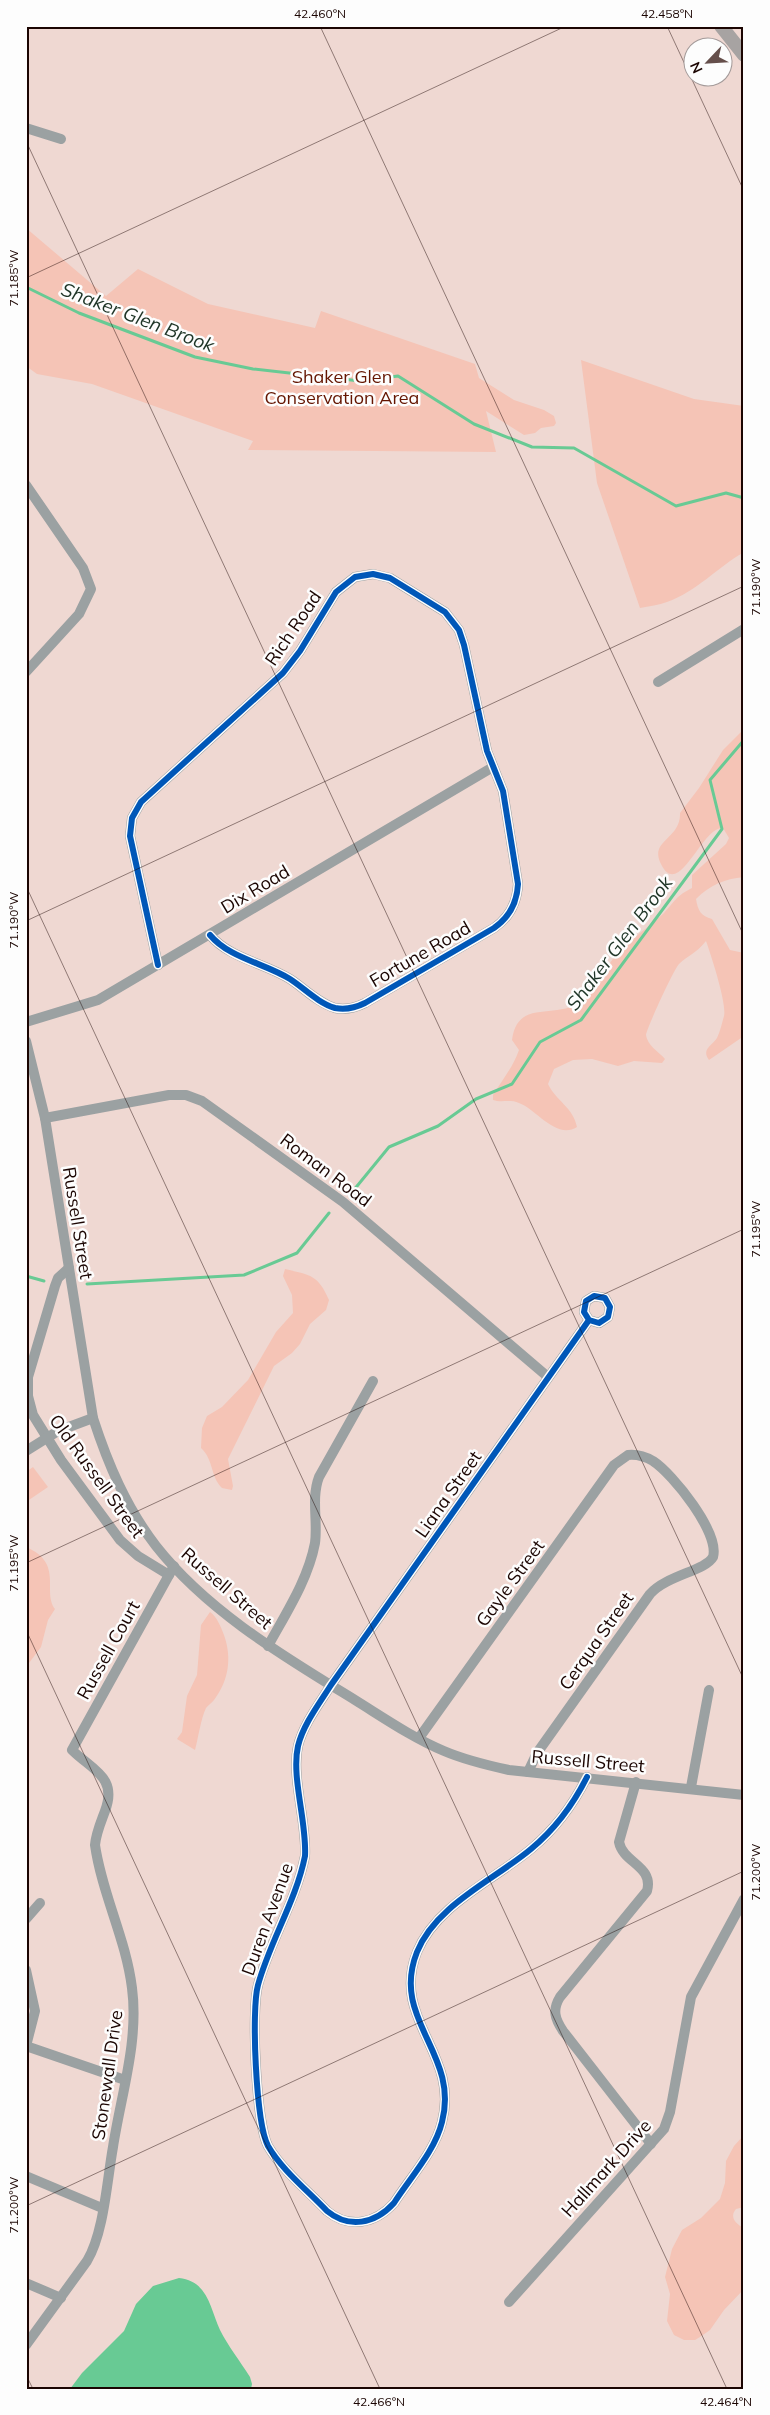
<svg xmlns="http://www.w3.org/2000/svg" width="770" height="2415" font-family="Mulish,sans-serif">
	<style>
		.green { fill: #f5c4b6 }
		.water { fill: #68ca94 }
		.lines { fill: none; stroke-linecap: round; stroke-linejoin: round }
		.stream { stroke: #68ca94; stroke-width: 3 }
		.minor { stroke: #9ba1a2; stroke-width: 10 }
		.major { stroke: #a7a3a2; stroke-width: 14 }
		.cycleway-casing { stroke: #fdfdfd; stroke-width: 9 }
		.cycleway { stroke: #0057b8; stroke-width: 6 }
		.ticks { fill: none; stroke: #1b0502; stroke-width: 1; stroke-opacity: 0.45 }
		.labels { text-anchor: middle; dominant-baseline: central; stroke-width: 5; stroke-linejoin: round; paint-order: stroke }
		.park-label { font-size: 18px; fill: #641500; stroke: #fdfdfd }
		.street-label { font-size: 18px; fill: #1b0502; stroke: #fdfdfd }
		.water-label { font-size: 19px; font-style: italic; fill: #1e3426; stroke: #fdfdfd }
		.neatline { fill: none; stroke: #1b0502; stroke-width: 2 }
		.ticks-label { font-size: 12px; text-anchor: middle; fill: #1b0502 }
	</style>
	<rect width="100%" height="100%" fill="#efd8d2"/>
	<g class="green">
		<path d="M26,228L106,296L138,269L208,304L315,328L321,311L475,364L479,378L514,400L544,410L554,416L556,423L554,426L541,428L535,433L524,435L486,411L496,452L248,450L253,441L92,384L37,374L26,366Z"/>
		<path d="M581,360L694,399L744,406V552C718,567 696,592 667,602C659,605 649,606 640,608L597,483Z"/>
		<path d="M744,729V877C724,879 710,885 696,899C698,911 701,916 712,919L730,950L744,953V1036L709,1060C701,1049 712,1046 717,1038C720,1032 722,1023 724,1016C727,1004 711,955 706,941C696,954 688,955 679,964C674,969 646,1030 646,1035C647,1045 659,1052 665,1059L662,1063L634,1061L618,1066L592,1059L573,1060L554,1069L548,1084C556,1101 573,1107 577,1127C556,1140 536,1109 519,1103C510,1099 501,1103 493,1100V1095C503,1079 513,1067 519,1050L512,1040C518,995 560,1024 586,997C598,985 605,969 615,956C630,939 648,928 664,913C675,901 676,896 692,888V875L726,844L729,838L723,828C702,826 680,898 662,866C647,840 681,840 680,813L699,788L723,750Z"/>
		<path d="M285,1269C309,1275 318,1274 329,1300L326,1310L310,1324L300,1344L292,1353L274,1366L228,1459L233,1486L232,1490L222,1488C210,1476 214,1460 201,1448L202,1428L207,1416L222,1407L248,1380L276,1332L293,1313L292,1295L283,1276Z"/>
		<path d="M33,1467L48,1487L26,1502V1472Z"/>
		<path d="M26,1547C64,1563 42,1591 55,1609L48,1620L41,1647L26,1667Z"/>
		<path d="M210,1612C217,1617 221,1627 224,1635C232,1658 229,1680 214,1700C212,1703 208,1705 206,1708C201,1718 198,1739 195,1750L177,1739L182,1732L187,1696L197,1675L201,1625Z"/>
		<path d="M744,2135V2207L736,2209C729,2217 736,2224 744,2228V2289L724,2310L710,2330L700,2337L695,2340H684L674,2335L667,2321L670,2294L665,2277L672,2249L682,2230L701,2218L720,2199L725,2183L726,2161L734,2146Z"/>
	</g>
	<path class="water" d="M179,2278C208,2281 210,2308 220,2330C228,2346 240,2361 250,2377L252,2384L251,2389H70L82,2373L124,2331L136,2304L153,2286Z"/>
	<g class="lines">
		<g class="stream">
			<path d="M26,287L79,313L195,357L253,369L360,381L398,376L474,424L532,447L574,448L676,506L726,493L744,498"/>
			<path d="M353,1191L389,1147L438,1126L476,1099L512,1084L540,1042L581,1020L722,829L710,780L744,740"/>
			<path d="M26,1276L44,1281"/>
			<path d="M87,1284L244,1275L297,1253L329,1213"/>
		</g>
		<g class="minor">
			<path d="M26,128L61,139"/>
			<path d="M26,485L83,568L91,589L79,614L26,672"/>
			<path d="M658,682L744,629"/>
			<path d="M158,965L130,836L132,818L141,802L283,673L300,651L336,592L355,577L373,574L390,578L445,612L459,630L464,645L487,751L503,791L518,884C517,903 510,917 494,928L365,1003C355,1008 345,1010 335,1008C318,1003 304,988 290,979C264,963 229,958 210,935"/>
			<path d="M26,1022L98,1000L493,767"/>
			<path d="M26,1041L45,1118L93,1418C108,1464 126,1507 156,1546C208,1612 285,1657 355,1700C384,1718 413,1738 444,1751C465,1760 486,1765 509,1770L744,1795"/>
			<path d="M45,1118L169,1095H186L202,1101L343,1202L548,1377"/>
			<path d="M69,1268L58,1278L55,1286L28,1377V1396L33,1415L61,1460L120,1540L138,1556L169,1575"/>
			<path d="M26,1451L58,1431L93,1418"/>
			<path d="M268,1646C286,1613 308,1580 315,1543C318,1522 311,1498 319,1477L373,1381"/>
			<path d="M419,1738L614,1465L628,1455C637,1454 646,1457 653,1461C673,1474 720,1533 713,1557C705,1571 667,1575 650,1594L537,1753L528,1772"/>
			<path d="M587,1777C574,1803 554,1830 531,1849C494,1880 436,1905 417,1952C390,2020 460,2053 442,2122C435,2151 410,2178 394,2203C375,2224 349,2229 327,2211C307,2190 282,2170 268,2146C256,2123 251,2010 258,1985C270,1941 296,1901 305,1856C307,1822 291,1777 298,1746C303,1725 319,1704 331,1685L589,1320L599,1323L608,1317L610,1307L605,1298L594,1296L586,1301L584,1312L589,1320"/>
			<path d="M636,1782L619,1842C623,1863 654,1866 647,1891L560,1997C552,2010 555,2019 563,2031L651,2144"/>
			<path d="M691,1787L709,1690"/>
			<path d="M26,1919L40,1903"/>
			<path d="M26,1970L35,2011L26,2046"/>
			<path d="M26,2046L125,2080"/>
			<path d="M26,2176L102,2208"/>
			<path d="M26,2283L61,2298"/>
			<path d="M509,2302L664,2129L670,2112L691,1997L744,1899"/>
			<path d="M26,2345L87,2261C104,2233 107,2180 113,2147C121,2095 139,2041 132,1988C126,1939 102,1894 95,1845C96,1833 101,1822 105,1811C118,1777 92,1770 72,1750L174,1566"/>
		</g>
		<path class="major" d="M721,26L744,55"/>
		<g class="cycleway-casing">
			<g id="cycleway">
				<path d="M158,965L130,836L132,818L141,802L283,673L300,651L336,592L355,577L373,574L390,578L445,612L459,630L464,645L487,751L503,791L518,884C517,903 510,917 494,928L365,1003C355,1008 345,1010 335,1008C318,1003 304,988 290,979C264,963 229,958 210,935"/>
				<path d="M587,1777C574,1803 554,1830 531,1849C494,1880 436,1905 417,1952C390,2020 460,2053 442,2122C435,2151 410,2178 394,2203C375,2224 349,2229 327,2211C307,2190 282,2170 268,2146C256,2123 251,2010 258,1985C270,1941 296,1901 305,1856C307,1822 291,1777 298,1746C303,1725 319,1704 331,1685L589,1320L599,1323L608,1317L610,1307L605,1298L594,1296L586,1301L584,1312L589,1320"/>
			</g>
		</g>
		<use href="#cycleway" class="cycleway"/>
	</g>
	<path class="ticks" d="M320,26L744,936M667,26L744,191M26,141L744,1680M26,278L566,26M26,886L727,2389M26,921L744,586M26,1563L744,1229M26,1630L380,2389M26,2206L744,1871M26,2375L33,2389"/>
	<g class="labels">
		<g class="park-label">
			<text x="342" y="376">Shaker Glen<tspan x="342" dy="21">Conservation Area</tspan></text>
		</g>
		<g class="street-label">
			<text transform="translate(293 628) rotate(-56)">Rich Road</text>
			<text transform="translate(255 889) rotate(-31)">Dix Road</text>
			<text transform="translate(420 954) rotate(-30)">Fortune Road</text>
			<text transform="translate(326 1170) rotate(37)">Roman Road</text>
			<text transform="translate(78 1223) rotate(81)">Russell Street</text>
			<text transform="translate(97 1476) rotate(54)">Old Russell Street</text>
			<text transform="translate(448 1494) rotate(-55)">Liana Street</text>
			<text transform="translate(510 1583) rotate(-54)">Gayle Street</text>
			<text transform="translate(227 1588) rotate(41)">Russell Street</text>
			<text transform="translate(596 1641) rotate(-55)">Cerqua Street</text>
			<text transform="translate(108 1650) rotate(-61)">Russell Court</text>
			<text transform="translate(588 1761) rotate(5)">Russell Street</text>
			<text transform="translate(267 1919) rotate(-70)">Duren Avenue</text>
			<text transform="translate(107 2075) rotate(-82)">Stonewall Drive</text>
			<text transform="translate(606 2168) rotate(-48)">Hallmark Drive</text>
		</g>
		<g class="water-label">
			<text transform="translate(138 317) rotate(21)">Shaker Glen Brook</text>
			<text transform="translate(619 943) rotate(-53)">Shaker Glen Brook</text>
		</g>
	</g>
	<rect width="770" height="2415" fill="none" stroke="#fdfdfd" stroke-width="55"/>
	<g transform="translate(708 62) rotate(245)"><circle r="24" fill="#fdfdfd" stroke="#a39a99"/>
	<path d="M0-4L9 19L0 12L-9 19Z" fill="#654f4b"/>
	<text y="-8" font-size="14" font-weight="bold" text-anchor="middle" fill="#1b0502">N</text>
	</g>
	<rect x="28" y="28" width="714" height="2360" class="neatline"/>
	<g class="ticks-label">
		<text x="320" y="18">42.460°N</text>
		<text x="667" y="18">42.458°N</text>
		<text transform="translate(14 278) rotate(-90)" y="4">71.185°W</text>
		<text transform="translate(756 587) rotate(-90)" y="4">71.190°W</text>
		<text transform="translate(14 920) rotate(-90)" y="4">71.190°W</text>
		<text transform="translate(756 1229) rotate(-90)" y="4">71.195°W</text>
		<text transform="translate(14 1563) rotate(-90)" y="4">71.195°W</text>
		<text transform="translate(756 1872) rotate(-90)" y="4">71.200°W</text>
		<text transform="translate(14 2205) rotate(-90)" y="4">71.200°W</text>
		<text x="379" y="2406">42.466°N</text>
		<text x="726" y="2406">42.464°N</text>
	</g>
</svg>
